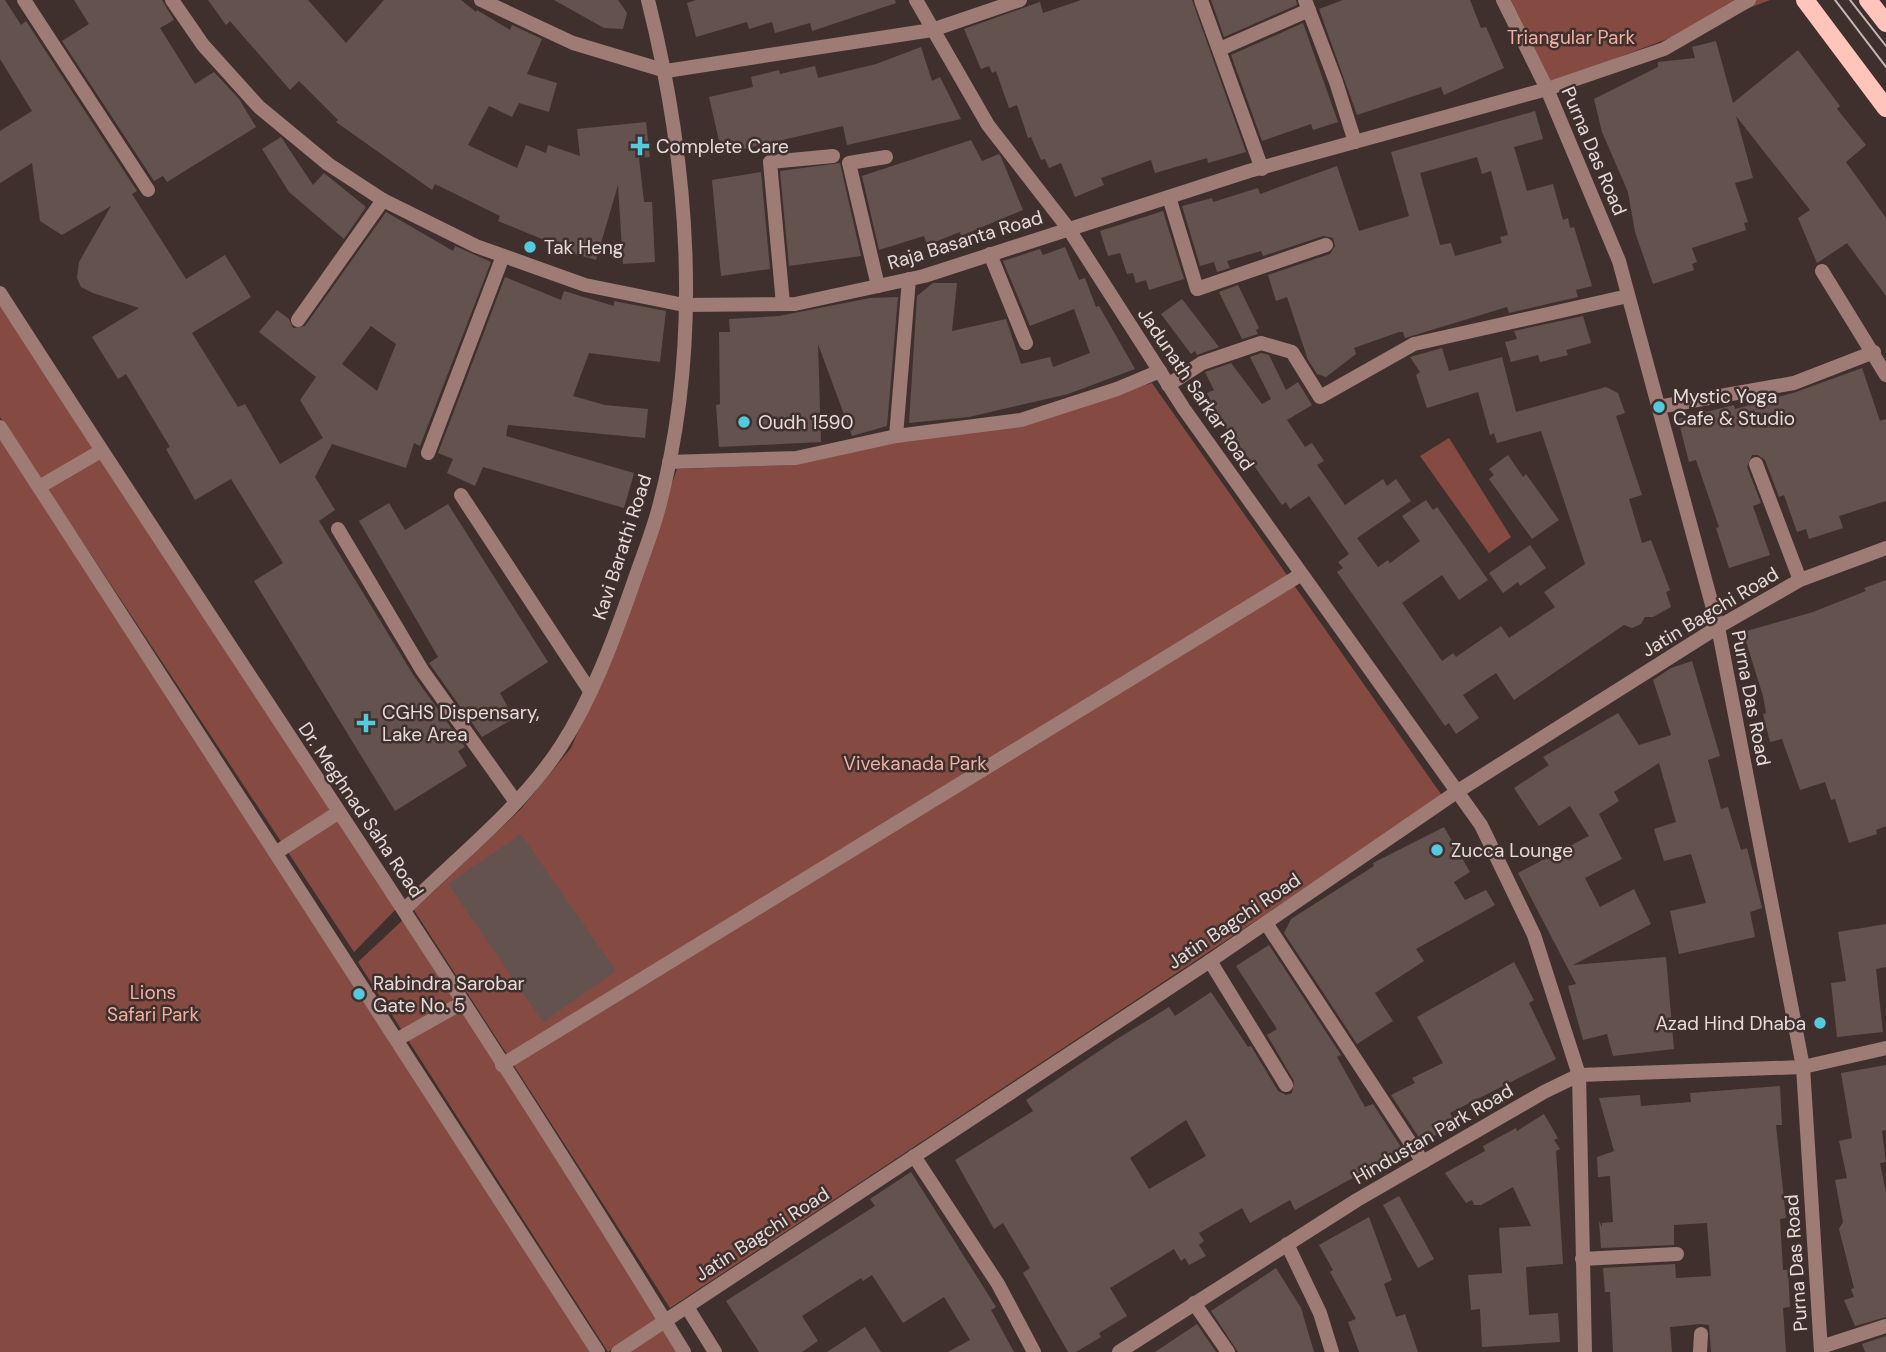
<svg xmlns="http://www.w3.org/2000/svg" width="1886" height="1352" font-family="'DM Sans',sans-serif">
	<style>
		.green { fill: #854b42 }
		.building { fill: #64524f; fill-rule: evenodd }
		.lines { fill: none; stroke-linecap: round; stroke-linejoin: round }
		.minor { stroke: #9f7b75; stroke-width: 14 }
		.tertiary { stroke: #9f7b75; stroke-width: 14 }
		.primary { stroke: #ffc5ba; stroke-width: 18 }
		.tram { stroke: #c5bab7; stroke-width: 2 }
		.poi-dot { fill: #54cade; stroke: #40302d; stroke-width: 2.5 }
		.labels { text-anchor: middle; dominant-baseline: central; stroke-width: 5; stroke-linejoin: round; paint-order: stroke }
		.park-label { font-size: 19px; fill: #f1b0a4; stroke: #40302d }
		.poi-label { font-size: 19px; fill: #e5dbd9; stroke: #40302d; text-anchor: start }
		.street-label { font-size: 19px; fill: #e5dbd9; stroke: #40302d }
	</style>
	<rect width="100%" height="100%" fill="#40302d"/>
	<g class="green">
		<path d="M1511,0H1770L1551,83Z"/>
		<path d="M0,301L398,907L354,952L0,417Z"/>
		<path d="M1152,383L1443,797L670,1308L414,910L521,809L571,748L620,636L677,469L794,465L896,436L1028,422Z"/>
		<path d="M0,431L590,1352H0Z"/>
		<path d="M1449,438L1511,537L1489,553L1420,456Z"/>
		<path d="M404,919L659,1317L608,1352L358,962Z"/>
		<path d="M662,1329L676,1352H627Z"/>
	</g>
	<g class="building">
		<path d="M0,0H5L21,25L26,21L137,191L132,194L186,279L225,255L251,297L192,333L238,407L245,404L280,464L323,438L300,400L316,377L259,332L277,310L289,319L293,328L305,326L386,212L453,251L455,246L491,262L420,446L414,443L406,468L332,444L315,477L335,510L319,521L414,676L465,747L458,751L467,766L395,811L254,581L283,563L231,479L195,500L166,449L170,447L126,374L118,379L92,337L139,308L93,293L81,287L77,278L79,262L111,206L62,235L40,221L32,163L0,183V131L32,111L0,59ZM371,326L396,344L377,391L342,364Z"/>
		<path d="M74,0H162L174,20L160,28L195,84L214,72L239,99L256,127L167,182L163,176L154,181L62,41L89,24Z"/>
		<path d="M208,0H308L346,43L384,0H461L476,12L477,10L510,30L512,25L542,39L527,74L557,83L549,112L519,103L512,117L489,106L468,145L517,168L526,145L546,153L548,145L580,156L577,129L646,122L650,157L639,158L644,202H652L655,262L623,264L618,185L596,260L558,249L559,246L498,221L500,216L435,184L432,190L336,122L338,120L299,81L290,90L230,21L226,25Z"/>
		<path d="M554,0H618L627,13L623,29L604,28Z"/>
		<path d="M696,0H895L896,3L812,31L810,23L775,33L772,22L749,29L747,22L696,37L687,3Z"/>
		<path d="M1081,0H1192L1246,152L1208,163L1207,158L1155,173L1151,160L1101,178L1104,185L1075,197L1061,163L1049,168L1045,159L1041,160L1031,137L1028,138L1017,105L1009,108L996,71L992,73L989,66L981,69L964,29L1040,2L1043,13Z"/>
		<path d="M1211,0H1296L1297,5L1224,37Z"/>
		<path d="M1343,0H1470L1481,28L1486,27L1504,68L1444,95L1441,87L1357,115L1319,9Z"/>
		<path d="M1303,23L1338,122L1313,130L1311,124L1262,141L1231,55Z"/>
		<path d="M1716,41L1733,103L1798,50L1840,106L1837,109L1866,145L1846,162L1886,218V296L1847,243L1817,263L1798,218L1810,210L1736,116L1753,178L1735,183L1748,222L1744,223L1746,230L1692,248L1697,262L1692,264L1694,270L1653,284L1635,232L1628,192L1602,132L1594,99L1658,67V62L1695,58L1692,47Z"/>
		<path d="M921,47L932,81L940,77L961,119L847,145L843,126L722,154L709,97L753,87L751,77L779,70L780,74L815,66L818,78L876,64Z"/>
		<path d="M1535,111L1543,139L1514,147L1527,191L1553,184L1563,220L1568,218L1570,228L1574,227L1592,286L1576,290L1578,297L1509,313L1507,307L1405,338L1403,332H1399L1354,348L1356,354L1326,377L1317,374L1308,360L1287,297L1276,301L1268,275L1330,254L1335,246L1333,238L1323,236L1263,256L1261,251L1227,261L1230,268L1217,272L1214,262L1200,266L1182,206L1212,198L1213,202L1258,188L1260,194L1337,166L1359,231L1409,216L1391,152ZM1477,157L1482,174L1491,171L1508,235L1500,237L1502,243L1455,256L1451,243L1440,245L1420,173Z"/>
		<path d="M281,137L313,185L324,173L366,207L344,239L289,192L262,149Z"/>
		<path d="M971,140L982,161L999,154L1001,157L1023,210L961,236L960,232L927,245L924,236L879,250L862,176Z"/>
		<path d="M840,163L861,256L789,266L780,171Z"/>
		<path d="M761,172L770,269L721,276L712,180Z"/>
		<path d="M1163,211L1184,279L1149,290L1146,280L1136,283L1133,273L1127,274L1120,253L1108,256L1100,231Z"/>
		<path d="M1065,247L1079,280L1085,278L1096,307L1099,306L1135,369L1068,394L969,417L909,423L917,296L933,283H957L952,331L1006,319L1021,364L1050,357L1053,367L1090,353L1074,309L1030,326L1003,261L1040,249L1043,255Z"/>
		<path d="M505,277L561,300L564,291L614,306V301L666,311L660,362L589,353L573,396L605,405L648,409L645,438L508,425L506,436L634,473L624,508L483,467L475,486L447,473L453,459L438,453Z"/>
		<path d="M1238,285L1259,328L1256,330L1258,334L1242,339L1219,292Z"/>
		<path d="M898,297L887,426L852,436L818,344L821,442L719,447L716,405L720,404L719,332H730L729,319L779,316L870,298Z"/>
		<path d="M1182,299L1219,347L1197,355L1195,351L1191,354L1161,314Z"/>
		<path d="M1583,316L1591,343L1566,350L1568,355L1540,362L1538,355L1511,362L1505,342L1517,339L1514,331Z"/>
		<path d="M1442,348L1449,371L1502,357L1516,412L1606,387L1618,393L1625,413L1616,416L1642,495L1629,499L1642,543L1651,540L1670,590L1666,592L1671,607L1653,617H1645L1641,624L1632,628L1624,625L1514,700L1496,673L1463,695L1479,718L1456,734L1449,723L1445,726L1337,572L1343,568L1338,562L1349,554L1309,496L1290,509L1286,502L1282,505L1218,416L1207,393L1214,390L1205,372L1231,363L1262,404L1271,399L1250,357L1261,353L1269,355L1286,390L1298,382L1312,405L1287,420L1305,447L1312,443L1324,461L1317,465L1345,505L1383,479L1387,486L1396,479L1411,501L1357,538L1378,567L1388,560L1390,563L1420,541L1402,516L1426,500L1433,510L1437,507L1488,580L1459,600L1442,575L1402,603L1442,661L1453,653L1456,657L1501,626L1509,638L1555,607L1544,592L1585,564L1541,431L1497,443L1494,433L1490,435L1478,392L1427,408L1416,375L1420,372L1410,357Z"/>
		<path d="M1862,368L1880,421L1886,419V501L1839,516L1843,528L1809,539L1806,529L1797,532L1784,495L1779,497L1765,460L1758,455H1752L1747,467L1761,503L1753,506L1770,555L1729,568L1716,528L1719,527L1696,460L1689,462L1678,419L1734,405L1735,409L1796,392Z"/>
		<path d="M1508,455L1523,477L1526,474L1559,520L1532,539L1489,479L1494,475L1489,469Z"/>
		<path d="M389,503L405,530L448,504L548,662L500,693L514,718L482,737L429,663L438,657L359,521Z"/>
		<path d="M1530,545L1546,568L1520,586L1518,582L1503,593L1489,573Z"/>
		<path d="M1886,580V826L1876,830L1877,834L1849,843L1835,799L1831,800L1825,782L1800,790L1782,739L1770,742L1763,714L1766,713L1763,696L1743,632L1813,612L1866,591L1864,588Z"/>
		<path d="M1692,661L1720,756L1708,760L1721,809L1728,807L1741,850L1747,848L1762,908L1750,912L1755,937L1679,954L1670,911L1706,903L1691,854L1664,861L1654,829L1676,822L1659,763L1614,792L1619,801L1599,814L1622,859L1585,878L1600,907L1634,889L1651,924L1573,965L1666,957L1674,1049L1613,1056L1607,1034L1583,1040L1568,986L1576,984L1518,873L1589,836L1570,806L1539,826L1514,788L1549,765L1543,757L1618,713L1639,745L1671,735L1653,680L1671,668Z"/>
		<path d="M1444,827L1470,872L1454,882L1465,900L1486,890L1495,905L1416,949L1424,961L1375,993L1393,1021L1357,1044L1284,933L1291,919L1374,866L1373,863Z"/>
		<path d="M521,834L616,971L543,1022L448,884Z"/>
		<path d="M1886,924V967L1876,969L1883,1032L1837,1037L1831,983L1846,981L1838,932Z"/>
		<path d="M1269,945L1341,1055L1337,1057L1365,1107L1373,1104L1403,1150L1295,1210L1290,1200L1250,1223L1242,1208L1199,1233L1204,1241L1199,1245L1206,1256L1189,1265L1185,1258L1181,1261L1174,1249L1110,1288L1127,1316L1099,1333L1101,1337L1076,1352H1068L1023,1273L1030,1268L1003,1223L994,1229L955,1160L1033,1111L1026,1100L1117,1039L1169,1007L1175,1016L1211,992L1248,1047L1251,1046L1278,1091L1286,1095L1292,1093L1294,1081L1267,1035L1277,1029L1236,966ZM1186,1120L1206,1156L1149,1189L1130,1158Z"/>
		<path d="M1514,962L1534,1000L1529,1003L1556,1059L1450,1113L1456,1125L1422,1142L1391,1095L1415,1083L1412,1078L1443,1063L1417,1017Z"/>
		<path d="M1886,1065V1130L1882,1131L1886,1162L1880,1163L1886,1192V1317L1855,1326L1844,1300L1854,1297L1851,1289L1854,1288L1839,1229L1843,1222L1835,1180L1847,1178L1839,1141L1852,1138L1841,1073Z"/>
		<path d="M1780,1086L1782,1125H1776L1786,1218L1780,1219L1783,1270H1788L1790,1307L1783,1308L1786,1352H1711L1709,1325L1701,1324L1670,1327L1672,1352H1613L1610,1292H1605L1603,1268L1675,1264L1676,1278L1711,1276L1707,1223L1674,1225V1245L1601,1248L1599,1221L1602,1227V1223L1613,1222L1610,1176L1598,1177L1597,1157L1614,1151L1599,1098L1640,1095L1641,1106L1691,1102L1690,1093Z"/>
		<path d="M1544,1114L1558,1138L1554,1140L1560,1149L1556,1151L1563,1264L1526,1267L1529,1315L1558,1313L1560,1342L1482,1347L1480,1309L1471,1310L1468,1275L1502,1273L1499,1228L1531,1226L1513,1187L1481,1205H1474L1472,1200L1466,1203L1445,1173L1485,1151L1483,1146L1516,1128L1517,1131Z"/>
		<path d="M911,1172L996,1307L991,1310L1014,1352H948L970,1340L944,1297L903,1323L872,1275L863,1281L861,1278L802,1316L818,1341L802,1352H759L726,1301L875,1206L870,1199Z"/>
		<path d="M1399,1196L1434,1259L1418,1268L1383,1205Z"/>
		<path d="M1369,1217L1392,1280L1384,1284L1396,1317L1405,1314L1418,1352H1359L1348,1322L1356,1319L1330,1272L1333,1270L1319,1245Z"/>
		<path d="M1276,1268L1301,1308L1314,1352H1238L1211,1311Z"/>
		<path d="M1197,1324L1216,1352H1155Z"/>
		<path d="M865,1327L881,1352H827Z"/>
		<path d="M1886,1336V1352H1865L1862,1344Z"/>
	</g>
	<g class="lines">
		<g class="minor">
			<path d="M24,0L148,190"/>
			<path d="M172,0L203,45L259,107L328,164L383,200L476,246L585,285L684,305L795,304L924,276L1249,171L1547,89L1664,49L1749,0"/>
			<path d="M481,0L573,43L666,71L932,30L1020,0"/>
			<path d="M916,0L988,125L1068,228L1184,409L1481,825L1534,935L1579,1075L1585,1352"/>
			<path d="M1201,0L1262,169"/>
			<path d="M1305,0L1336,82L1355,142"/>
			<path d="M1503,0L1547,89L1619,261L1718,627L1803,1067L1821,1352"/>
			<path d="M1220,49L1309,10"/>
			<path d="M1169,197L1197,289L1326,245"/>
			<path d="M990,254L1026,343"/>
			<path d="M1822,271L1886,375"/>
			<path d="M878,286L849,163L886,157"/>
			<path d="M783,304L770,162L833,156"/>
			<path d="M298,320L383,200"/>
			<path d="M1168,385L1202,363L1261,343L1292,352L1320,397L1414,344L1628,296"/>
			<path d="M1658,407L1794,383L1874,352"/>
			<path d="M896,436L909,279"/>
			<path d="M428,453L503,256"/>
			<path d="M669,462L796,458L896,436L1021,420L1117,389L1160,371"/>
			<path d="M1756,464L1800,580"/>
			<path d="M461,495L590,691"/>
			<path d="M338,529L422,670L516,802"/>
			<path d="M404,910C457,857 520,809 561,746C592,698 613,641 632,587C641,560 652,534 659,507C703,342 689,163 648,0"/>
			<path d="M1266,923L1423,1162"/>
			<path d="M1210,961L1286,1085"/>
			<path d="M502,1065L1300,575"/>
			<path d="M914,1156L998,1284L1034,1352"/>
			<path d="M1287,1244L1320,1313L1332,1352"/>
			<path d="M1582,1259L1677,1254"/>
			<path d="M1194,1303L1228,1352"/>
			<path d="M687,1307L715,1352"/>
			<path d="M1821,1347L1886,1326"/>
			<path d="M618,1352L1210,961L1458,791L1718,627L1800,580L1886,548"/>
			<path d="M1119,1352L1357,1200L1544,1092L1579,1075L1803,1067L1886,1048"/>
			<path d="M1700,1352L1701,1334"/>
		</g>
		<g class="tertiary">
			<path d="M0,293C227,647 465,993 684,1352"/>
			<path d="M0,427L598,1352"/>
			<path d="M39,487L101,451"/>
			<path d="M277,852L339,812"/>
			<path d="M398,1039L462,1003"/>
		</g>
		<g class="primary">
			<path d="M1805,0L1886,108"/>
			<path d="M1868,0L1886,23"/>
		</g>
		<g class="tram">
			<path d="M1835,0L1886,67"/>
			<path d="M1850,0L1886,46"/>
		</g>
	</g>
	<g class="poi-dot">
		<path d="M636.5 135.5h7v7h7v7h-7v7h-7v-7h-7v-7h7z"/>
		<circle cx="530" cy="247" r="7"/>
		<circle cx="1659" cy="407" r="7"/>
		<circle cx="744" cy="422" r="7"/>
		<path d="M362.5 712.5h7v7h7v7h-7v7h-7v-7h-7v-7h7z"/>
		<circle cx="1437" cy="850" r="7"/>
		<circle cx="359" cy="994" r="7"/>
		<circle cx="1820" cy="1023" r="7"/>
	</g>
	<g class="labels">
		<g class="park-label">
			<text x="1571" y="37">Triangular Park</text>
			<text x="915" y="763">Vivekanada Park</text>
			<text x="153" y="992">Lions<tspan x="153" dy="22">Safari Park</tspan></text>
		</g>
		<g class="poi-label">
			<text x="656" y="146">Complete Care</text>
			<text x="544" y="247">Tak Heng</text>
			<text x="1673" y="396">Mystic Yoga<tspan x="1673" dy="22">Cafe &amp; Studio</tspan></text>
			<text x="758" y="422">Oudh 1590</text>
			<text x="382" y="712">CGHS Dispensary,<tspan x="382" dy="22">Lake Area</tspan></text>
			<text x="1451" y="850">Zucca Lounge</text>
			<text x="373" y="983">Rabindra Sarobar<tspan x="373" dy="22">Gate No. 5</tspan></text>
			<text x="1806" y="1023" text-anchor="end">Azad Hind Dhaba</text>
		</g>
		<g class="street-label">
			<text transform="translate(1594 151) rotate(67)">Purna Das Road</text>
			<text transform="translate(965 240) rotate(-17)">Raja Basanta Road</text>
			<text transform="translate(1196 389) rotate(56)">Jadunath Sarkar Road</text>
			<text transform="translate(622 547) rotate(-72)">Kavi Barathi Road</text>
			<text transform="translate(1710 612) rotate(-31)">Jatin Bagchi Road</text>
			<text transform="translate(1751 698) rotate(79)">Purna Das Road</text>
			<text transform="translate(361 810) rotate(56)">Dr. Meghnad Saha Road</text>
			<text transform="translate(1234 921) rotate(-34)">Jatin Bagchi Road</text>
			<text transform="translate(1433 1134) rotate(-30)">Hindustan Park Road</text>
			<text transform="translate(762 1234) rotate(-33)">Jatin Bagchi Road</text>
			<text transform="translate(1796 1263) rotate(-94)">Purna Das Road</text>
		</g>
	</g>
</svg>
